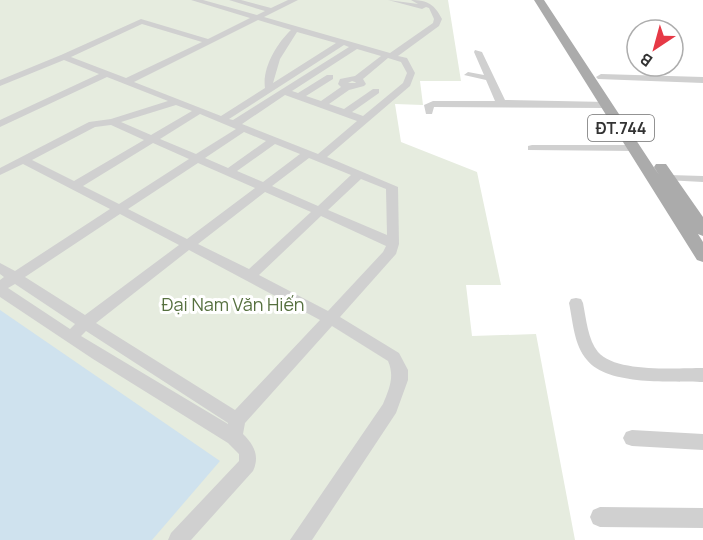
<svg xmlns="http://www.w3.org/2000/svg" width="703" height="540" font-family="Manrope,sans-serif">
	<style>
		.green { fill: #e6ecdf }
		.water { fill: #cfe2ee }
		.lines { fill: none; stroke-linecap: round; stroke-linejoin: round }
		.minor { fill: #d0d0d0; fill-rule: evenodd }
		.major { fill: #ababab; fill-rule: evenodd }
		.labels { text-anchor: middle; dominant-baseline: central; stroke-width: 6; stroke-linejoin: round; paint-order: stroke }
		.shield { fill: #fff; stroke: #707070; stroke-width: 1.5 }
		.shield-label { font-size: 16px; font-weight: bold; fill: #333 }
		.park-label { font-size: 18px; fill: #56703f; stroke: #fff }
	</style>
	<rect width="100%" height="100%" fill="#fff"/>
	<path class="green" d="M0,0H448L461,81H420L423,105L395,104L401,142L477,172L501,285H466L472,336L536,334L575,540H0Z"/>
	<path class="water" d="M0,310L220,461L152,540H0Z"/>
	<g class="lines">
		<g class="minor">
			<path d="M191,0H203L257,15L265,11L229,0H241L271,8L288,0H298L264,17L390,53L433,23L434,19L429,8L426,7L422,9L388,0L418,4L411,0C428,0 435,5 442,19L439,26L398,56L407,58L415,73L410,86L327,157L398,187L399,244L396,254L340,317L399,353L408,370V380L396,413L312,540H290L383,404C389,389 395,377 388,361L332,326L245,423L243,434C254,445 260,456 253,471L191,540H168L171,533L239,461V454L228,443L93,359L0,297V280L4,277L0,274V263L15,271L110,209L23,164L0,175V168L89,122L111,119L168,101L107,77L0,127V120L99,74L64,60L0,86V80L61,55L141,19L208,39L250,18ZM258,20L291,30C277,43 262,68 265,88L221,116L134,82ZM142,24L202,42L126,78L71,57ZM297,32L336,43L273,83L280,59ZM344,45L349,47L233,120L229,119ZM357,49L381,56L355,76L340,79L338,84L341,87L321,101L306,96L333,79V75H327L298,93L292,91ZM388,58L401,62L407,73L403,83L363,116L352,112L379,93V89H373L344,109L329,104L349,90L364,86L366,84L363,79ZM352,81L355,82L356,83H348ZM285,95L296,99L357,121L318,154L242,124ZM176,105L192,111L151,135L121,122ZM200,114L236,129L196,154L160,139ZM111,125L144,140L74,181L32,160L95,127ZM244,132L266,141L228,168L205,158ZM153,143L189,159L119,204L83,186ZM275,144L300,154L263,182L237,171ZM309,158L351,175L318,206L272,186ZM198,163L255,188L187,239L128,209ZM361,179L386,189L387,235L328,210ZM265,192L311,212L249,269L198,244ZM120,214L179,245L85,315L25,277ZM321,216L386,246L383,252L328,311L259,275ZM189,250L320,320L235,410L96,323ZM15,284L75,324L70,329L8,288ZM86,331L228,423V424L81,336Z"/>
			<path d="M475,50L482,52L505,100L607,102L612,105L607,108L434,107L432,114H426L424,105L433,101H495L486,80L464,75L468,72L484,75L474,52Z"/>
			<path d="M601,74L703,77V83L598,79L596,77Z"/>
			<path d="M532,145H634L639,148L634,151L528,150V146Z"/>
			<path d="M669,175L703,176V182L665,180V176Z"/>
			<path d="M576,298L581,299L583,303C586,318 588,340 598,352C616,373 677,368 703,368V382C673,381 607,386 587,360C574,345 573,322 569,303L571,299Z"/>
			<path d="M632,430L703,434V450L632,446L626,444L623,438L626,432Z"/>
			<path d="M600,507L703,508V528L600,527L593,524L590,517L593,510Z"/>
		</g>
		<path class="major" d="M534,0H544L659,175L654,167L656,164H666L703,217V236L698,234L703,242V262L697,260Z"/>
	</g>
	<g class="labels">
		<rect class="shield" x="588" y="115" width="66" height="26" rx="4.5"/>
		<g class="shield-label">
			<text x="621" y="128">ĐT.744</text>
		</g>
		<g class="park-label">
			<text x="233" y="304">Đại Nam Văn Hiến</text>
		</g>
	</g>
	<g transform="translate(655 48) rotate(216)"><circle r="28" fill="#ffffff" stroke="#adadad" stroke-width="1.5"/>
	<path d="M0-4.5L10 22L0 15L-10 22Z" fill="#e63946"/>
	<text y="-9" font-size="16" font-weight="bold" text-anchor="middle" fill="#333333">B</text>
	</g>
</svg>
